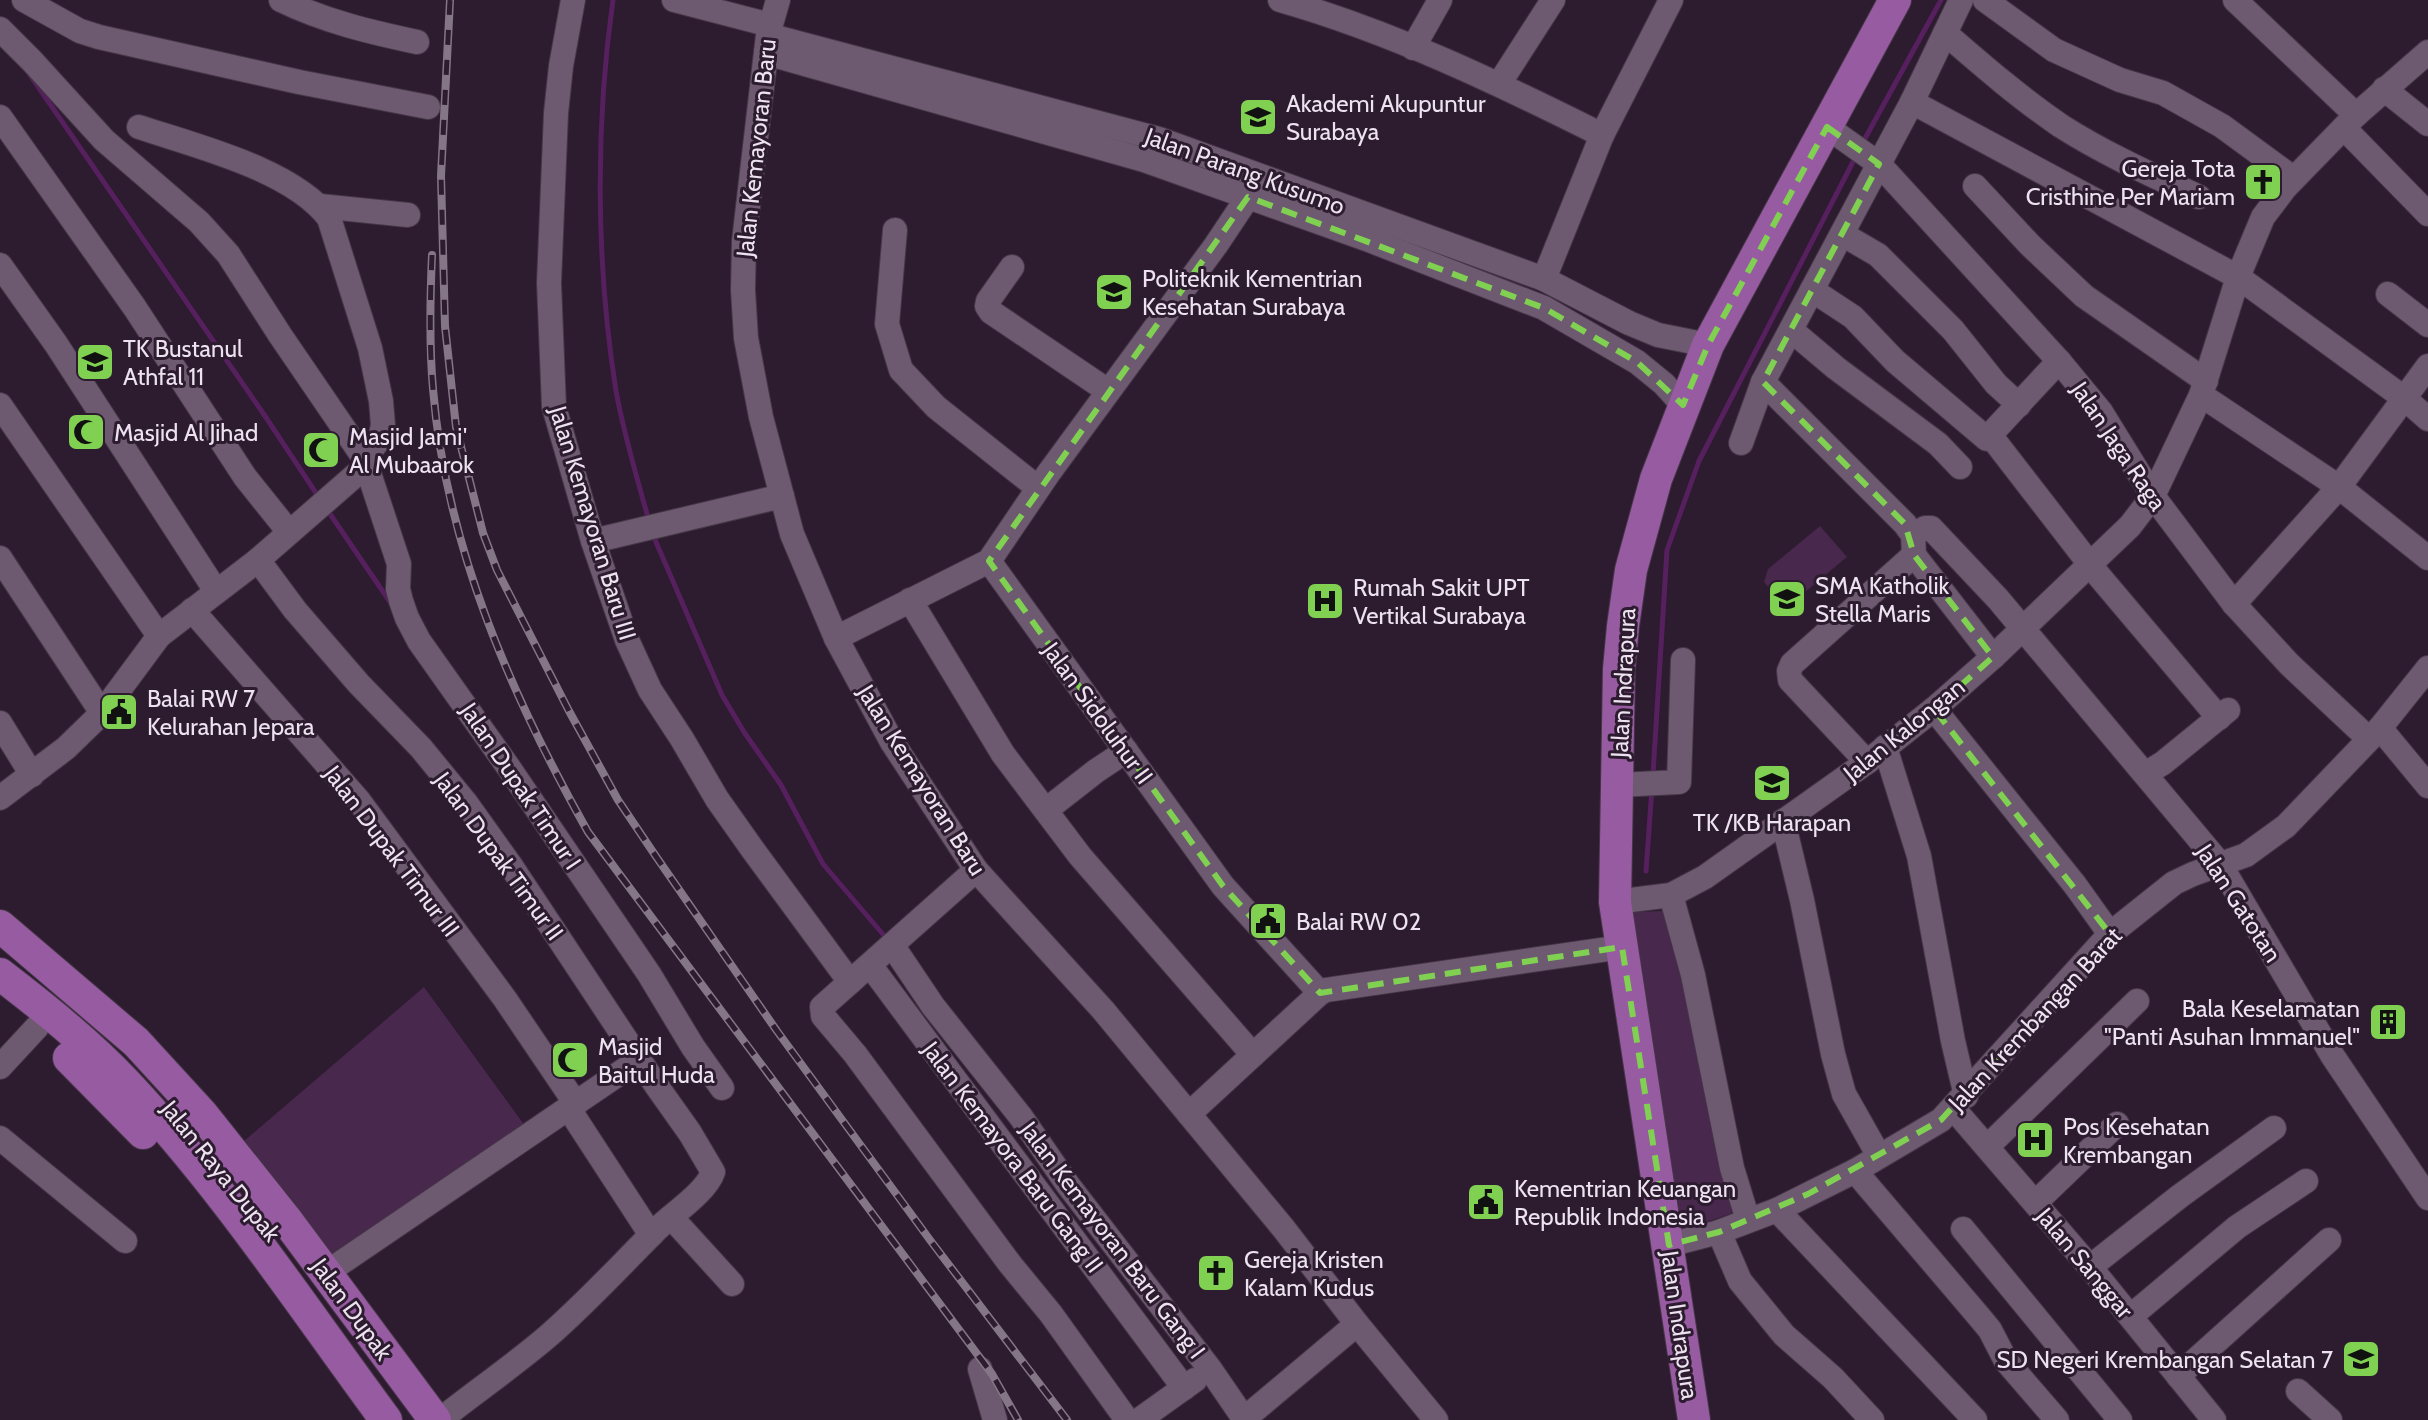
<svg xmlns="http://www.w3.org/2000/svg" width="2428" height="1420" font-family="Cabin,sans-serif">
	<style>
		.green { fill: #48284d }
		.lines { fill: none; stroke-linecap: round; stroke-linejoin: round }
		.stream { stroke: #56205e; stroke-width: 5 }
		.minor-casing { stroke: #453647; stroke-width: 26 }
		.major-casing { stroke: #453647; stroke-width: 34 }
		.minor { stroke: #6d5970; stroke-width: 24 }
		.major { stroke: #965ba0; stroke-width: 32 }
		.rail-casing { stroke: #857687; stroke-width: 8 }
		.rail { stroke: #2d1b2f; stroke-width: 5; stroke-dasharray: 15; stroke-linecap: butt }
		.marked { fill: none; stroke: #80d051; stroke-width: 6; stroke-dasharray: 16 10; stroke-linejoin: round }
		.labels { text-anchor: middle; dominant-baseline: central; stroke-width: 6; stroke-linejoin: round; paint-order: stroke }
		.poi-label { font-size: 24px; fill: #ede2ef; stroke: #2d1b2f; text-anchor: start }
		.street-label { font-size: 24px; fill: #ede2ef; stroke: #2d1b2f }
	</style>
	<rect width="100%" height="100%" fill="#2d1b2f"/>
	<g class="green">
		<path d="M1820,526L1847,557L1786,608L1764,582L1768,569Z"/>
		<path d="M1669,911L1732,1213L1678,1232L1627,912Z"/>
		<path d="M424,987L525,1126L335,1260L244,1141Z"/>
	</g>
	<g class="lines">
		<g class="stream">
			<path d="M613,0C595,126 596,265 616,391C624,435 637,478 649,521"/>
			<path d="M30,75L265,416L318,496"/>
			<path d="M1862,144L1941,0"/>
			<path d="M326,508L390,602"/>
			<path d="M653,535L722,695L744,732L781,785L823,864L887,939"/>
			<path d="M1653,774L1667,550L1699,461L1856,156"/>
			<path d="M1646,871L1652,788"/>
		</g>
		<g class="minor-casing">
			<g id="minor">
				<path d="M24,0L80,31L99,37L299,82L428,107"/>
				<path d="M281,0C324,21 370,32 417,42"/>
				<path d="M573,0L561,66L556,113L549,283L554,407L593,541L627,640L650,690L682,739L717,799L753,850L850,982"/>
				<path d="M674,0L770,25"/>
				<path d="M778,0L768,35L744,241L743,290L746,338L761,417L792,534L836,638L892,742L976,870L1103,1010L1284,1229L1357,1324L1436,1420"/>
				<path d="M1280,0C1392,32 1498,83 1602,135"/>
				<path d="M1985,0L2054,50L2120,80L2163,93L2222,126L2293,178"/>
				<path d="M2235,0L2356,115"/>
				<path d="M0,29L32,61L104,140L199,222L228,254L280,335L364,458L399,564L398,589L401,601L407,618L419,641L509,768L649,974L693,1047L722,1088"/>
				<path d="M1945,33C1983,66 2020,98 2061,126C2105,154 2152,175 2199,197"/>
				<path d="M768,35L1159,139L1544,279L1629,323L1658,335L1708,345"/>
				<path d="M1413,48L1440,0"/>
				<path d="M766,53L1144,160L1369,240L1544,308L1637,362L1664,384L1683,405"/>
				<path d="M1499,84L1553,0"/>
				<path d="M2384,89L2428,124"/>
				<path d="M1912,102L2238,277L2404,398L2428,419"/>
				<path d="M0,117L135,308L245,477L289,532"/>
				<path d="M139,127C195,146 292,169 329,218L370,348L381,401L383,425L380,439L364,458"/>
				<path d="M1827,127L1879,164L2059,361L2101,412L2153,496L2234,604L2289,664L2369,739"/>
				<path d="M2344,128L2428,214"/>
				<path d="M1975,186L2030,245L2084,296L2206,381"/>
				<path d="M320,206L408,215"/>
				<path d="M895,230L887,324L901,370L936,407L1038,488"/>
				<path d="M1842,234L1878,255L1953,330L1996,384L2019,405"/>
				<path d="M0,265L56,344L216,591"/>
				<path d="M1012,267L988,301L987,306L991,312L1108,391"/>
				<path d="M1544,279L1602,135L1671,0"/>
				<path d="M1812,290L1853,317L1895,361L1987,439"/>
				<path d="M2388,294L2428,325"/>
				<path d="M1791,330L1836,368L1938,444L1960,467"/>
				<path d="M2059,361L1990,435L2099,576L2219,718"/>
				<path d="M1763,382L1905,524L1913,535L1914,555L1993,657"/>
				<path d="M2201,395L2339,487L2428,558"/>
				<path d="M0,405L159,636"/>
				<path d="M1741,443L1763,382L1912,102L1961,0"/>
				<path d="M1913,535L1925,528H1931L1998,599L2220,864L2332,1055L2428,1198"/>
				<path d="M593,541L782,496"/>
				<path d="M0,558L102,713"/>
				<path d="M258,560L295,610L359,684L421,748L466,803L511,866L656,1085L690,1133L713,1172C706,1193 669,1216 653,1233C618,1268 585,1304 547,1337C513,1366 475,1392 440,1420"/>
				<path d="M989,561L1223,886L1320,993"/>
				<path d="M910,600L1003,754L1080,856L1253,1055"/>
				<path d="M2234,604L2339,487L2428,366"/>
				<path d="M192,610L359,801L505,999L576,1104"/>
				<path d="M836,638L989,561L1048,474L1216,245L1248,197"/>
				<path d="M1934,709L2075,885L2110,934"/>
				<path d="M0,723L32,775"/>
				<path d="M2380,728L2428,786"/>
				<path d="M1885,747L1919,856L1953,1041L1966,1096"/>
				<path d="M1867,762L1790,680L1789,671L1792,664L1914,555"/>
				<path d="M2145,774L2163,763L2228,710"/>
				<path d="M1618,785L1679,782L1683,660"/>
				<path d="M0,798L66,748L102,713L159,636L258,560L367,465"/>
				<path d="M1046,810L1096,771L1126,751"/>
				<path d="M1783,821L1802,900L1833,1054L1844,1094L1879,1156"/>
				<path d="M976,870L822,1007L823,1016L855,1054L1010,1264L1051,1314L1127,1420"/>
				<path d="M1671,895L1693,975L1732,1168L1748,1220"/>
				<path d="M1615,902L1671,895L1705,877L1867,762L1934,709L1993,657L2130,526L2153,496L2201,395L2238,277L2263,217L2285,188L2356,115L2428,52"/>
				<path d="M892,945L933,1006L1021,1117L1068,1185L1210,1369L1245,1420"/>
				<path d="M870,965L1184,1388"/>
				<path d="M0,1067L37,1027"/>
				<path d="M1953,1108L2090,1267L2214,1420"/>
				<path d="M569,1109L651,1235"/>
				<path d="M1189,1114L1320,993L1326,990L1622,947"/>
				<path d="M0,1138L125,1241"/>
				<path d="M1987,1147L2137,1001"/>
				<path d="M1855,1171L1981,1319L1990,1330L2006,1361L2057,1420"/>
				<path d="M2035,1203L2117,1124"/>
				<path d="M1777,1210L1975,1420"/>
				<path d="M671,1217L732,1284"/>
				<path d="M1963,1229L2120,1420"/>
				<path d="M1719,1232L1740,1281L1784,1335L1833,1378L1872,1420"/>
				<path d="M1669,1245L1719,1232L1777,1210L1855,1171L1941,1120L2110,934L2174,883L2193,874L2246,855L2286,826L2380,728L2428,668"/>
				<path d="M2090,1267L2180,1196L2274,1128"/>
				<path d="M326,1273L639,1060"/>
				<path d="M2131,1316L2237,1227L2306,1181"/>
				<path d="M980,1369L995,1420"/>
				<path d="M2178,1376L2329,1240"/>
				<path d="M2298,1391L2330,1420"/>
				<path d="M1244,1419L1357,1324"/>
				<path d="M1139,1420L1195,1380"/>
			</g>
		</g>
		<g class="major-casing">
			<g id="major">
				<path d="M0,926L136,1042L202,1114L288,1222L435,1420"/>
				<path d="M0,974C43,1007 87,1042 125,1082C223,1186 301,1305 386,1420"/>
				<path d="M69,1058L143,1133"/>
				<path d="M1694,1420L1615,902L1619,669L1623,626L1631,570L1656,479L1708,345L1895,0"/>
			</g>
		</g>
		<use href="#minor" class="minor"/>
		<use href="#major" class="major"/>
		<g class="rail-casing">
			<g id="rail">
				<path d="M450,0L441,176L445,326L456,427L483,533L497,570L569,711L618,800L655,855L777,1031L930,1240L1067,1420"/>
				<path d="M432,255C430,300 429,344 433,389C446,547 511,695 588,832L992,1374L1018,1420"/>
			</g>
		</g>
		<use href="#rail" class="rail"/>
	</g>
	<path class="marked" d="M1827,127L1879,164L1763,382L1905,524L1914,555L1993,657L1934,709L2110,934L1941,1120L1808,1194L1719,1232L1669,1245L1622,947L1320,993L1223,886L989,561L1248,197L1544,308L1637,362L1683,405L1708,345Z"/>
	<defs>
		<g id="university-square" transform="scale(2)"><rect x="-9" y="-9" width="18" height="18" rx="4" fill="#80d051" stroke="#2d1b2f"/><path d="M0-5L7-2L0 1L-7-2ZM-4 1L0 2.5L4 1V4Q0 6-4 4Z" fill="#111"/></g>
		<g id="church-square" transform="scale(2)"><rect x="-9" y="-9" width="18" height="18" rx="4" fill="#80d051" stroke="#2d1b2f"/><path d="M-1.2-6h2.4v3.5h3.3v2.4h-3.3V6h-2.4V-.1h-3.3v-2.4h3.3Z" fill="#111"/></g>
		<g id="school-square" transform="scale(2)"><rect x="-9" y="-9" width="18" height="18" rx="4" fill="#80d051" stroke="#2d1b2f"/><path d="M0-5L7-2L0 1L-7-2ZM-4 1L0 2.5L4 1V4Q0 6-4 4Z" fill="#111"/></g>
		<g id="mosque-square" transform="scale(2)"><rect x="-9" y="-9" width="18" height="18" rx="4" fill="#80d051" stroke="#2d1b2f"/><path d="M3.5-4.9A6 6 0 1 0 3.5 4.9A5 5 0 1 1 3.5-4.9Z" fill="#111"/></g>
		<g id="hospital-square" transform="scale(2)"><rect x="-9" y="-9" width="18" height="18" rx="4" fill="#80d051" stroke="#2d1b2f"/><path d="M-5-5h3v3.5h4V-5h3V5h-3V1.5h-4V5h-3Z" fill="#111"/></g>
		<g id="civic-square" transform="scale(2)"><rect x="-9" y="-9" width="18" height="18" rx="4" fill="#80d051" stroke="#2d1b2f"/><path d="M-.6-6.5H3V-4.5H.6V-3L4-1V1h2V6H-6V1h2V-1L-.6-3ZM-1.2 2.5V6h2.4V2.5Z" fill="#111"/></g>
		<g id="building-square" transform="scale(2)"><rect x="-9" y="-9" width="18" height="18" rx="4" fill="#80d051" stroke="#2d1b2f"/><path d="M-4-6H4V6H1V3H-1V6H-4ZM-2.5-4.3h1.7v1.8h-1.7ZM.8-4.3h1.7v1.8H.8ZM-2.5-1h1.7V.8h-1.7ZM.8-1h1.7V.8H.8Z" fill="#111"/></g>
	</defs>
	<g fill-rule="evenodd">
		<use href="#university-square" x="1258" y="117"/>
		<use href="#church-square" x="2263" y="182"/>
		<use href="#university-square" x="1114" y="292"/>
		<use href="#school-square" x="95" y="362"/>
		<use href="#mosque-square" x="86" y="432"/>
		<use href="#mosque-square" x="321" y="450"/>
		<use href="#school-square" x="1787" y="599"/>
		<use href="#hospital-square" x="1325" y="601"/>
		<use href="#civic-square" x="119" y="712"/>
		<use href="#school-square" x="1772" y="783"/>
		<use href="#civic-square" x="1268" y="921"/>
		<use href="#building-square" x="2388" y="1022"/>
		<use href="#mosque-square" x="570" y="1060"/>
		<use href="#hospital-square" x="2035" y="1140"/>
		<use href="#civic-square" x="1486" y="1202"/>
		<use href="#church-square" x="1216" y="1273"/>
		<use href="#school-square" x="2361" y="1359"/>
	</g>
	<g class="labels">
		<g class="poi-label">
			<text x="1286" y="103">Akademi Akupuntur<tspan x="1286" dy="28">Surabaya</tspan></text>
			<text x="2235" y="168" text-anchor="end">Gereja Tota<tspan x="2235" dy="28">Cristhine Per Mariam</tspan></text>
			<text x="1142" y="278">Politeknik Kementrian<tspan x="1142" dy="28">Kesehatan Surabaya</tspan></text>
			<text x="123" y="348">TK Bustanul<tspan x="123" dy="28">Athfal 11</tspan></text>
			<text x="114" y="432">Masjid Al Jihad</text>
			<text x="349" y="436">Masjid Jami'<tspan x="349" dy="28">Al Mubaarok</tspan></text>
			<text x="1815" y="585">SMA Katholik<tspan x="1815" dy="28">Stella Maris</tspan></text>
			<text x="1353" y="587">Rumah Sakit UPT<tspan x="1353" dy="28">Vertikal Surabaya</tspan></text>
			<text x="147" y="698">Balai RW 7<tspan x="147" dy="28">Kelurahan Jepara</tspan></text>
			<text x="1772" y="822" text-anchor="middle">TK /KB Harapan</text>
			<text x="1296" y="921">Balai RW 02</text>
			<text x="2360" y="1008" text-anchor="end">Bala Keselamatan<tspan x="2360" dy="28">"Panti Asuhan Immanuel"</tspan></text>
			<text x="598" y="1046">Masjid<tspan x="598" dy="28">Baitul Huda</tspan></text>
			<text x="2063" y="1126">Pos Kesehatan<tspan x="2063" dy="28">Krembangan</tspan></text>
			<text x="1514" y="1188">Kementrian Keuangan<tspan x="1514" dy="28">Republik Indonesia</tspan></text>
			<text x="1244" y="1259">Gereja Kristen<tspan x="1244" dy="28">Kalam Kudus</tspan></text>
			<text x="2333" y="1359" text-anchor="end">SD Negeri Krembangan Selatan 7</text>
		</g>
		<g class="street-label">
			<text transform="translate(756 148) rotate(-84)">Jalan Kemayoran Baru</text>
			<text transform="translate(1245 171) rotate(20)">Jalan Parang Kusumo</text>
			<text transform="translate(2119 446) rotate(56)">Jalan Jaga Raga</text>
			<text transform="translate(593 523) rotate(73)">Jalan Kemayoran Baru III</text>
			<text transform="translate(1623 683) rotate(-87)">Jalan Indrapura</text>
			<text transform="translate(1098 713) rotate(54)">Jalan Sidoluhur II</text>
			<text transform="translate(1904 730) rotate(-39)">Jalan Kalongan</text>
			<text transform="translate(922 780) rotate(58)">Jalan Kemayoran Baru</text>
			<text transform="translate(521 786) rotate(56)">Jalan Dupak Timur I</text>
			<text transform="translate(392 851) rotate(53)">Jalan Dupak Timur III</text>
			<text transform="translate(499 856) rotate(54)">Jalan Dupak Timur II</text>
			<text transform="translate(2239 903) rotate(57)">Jalan Gatotan</text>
			<text transform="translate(2035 1019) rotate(-47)">Jalan Krembangan Barat</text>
			<text transform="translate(1013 1157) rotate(53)">Jalan Kemayora Baru Gang II</text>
			<text transform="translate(221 1171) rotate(51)">Jalan Raya Dupak</text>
			<text transform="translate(1113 1240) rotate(53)">Jalan Kemayoran Baru Gang I</text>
			<text transform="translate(2085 1263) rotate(50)">Jalan Sanggar</text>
			<text transform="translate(352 1309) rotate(54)">Jalan Dupak</text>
			<text transform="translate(1680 1325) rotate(82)">Jalan Indrapura</text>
		</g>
	</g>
</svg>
